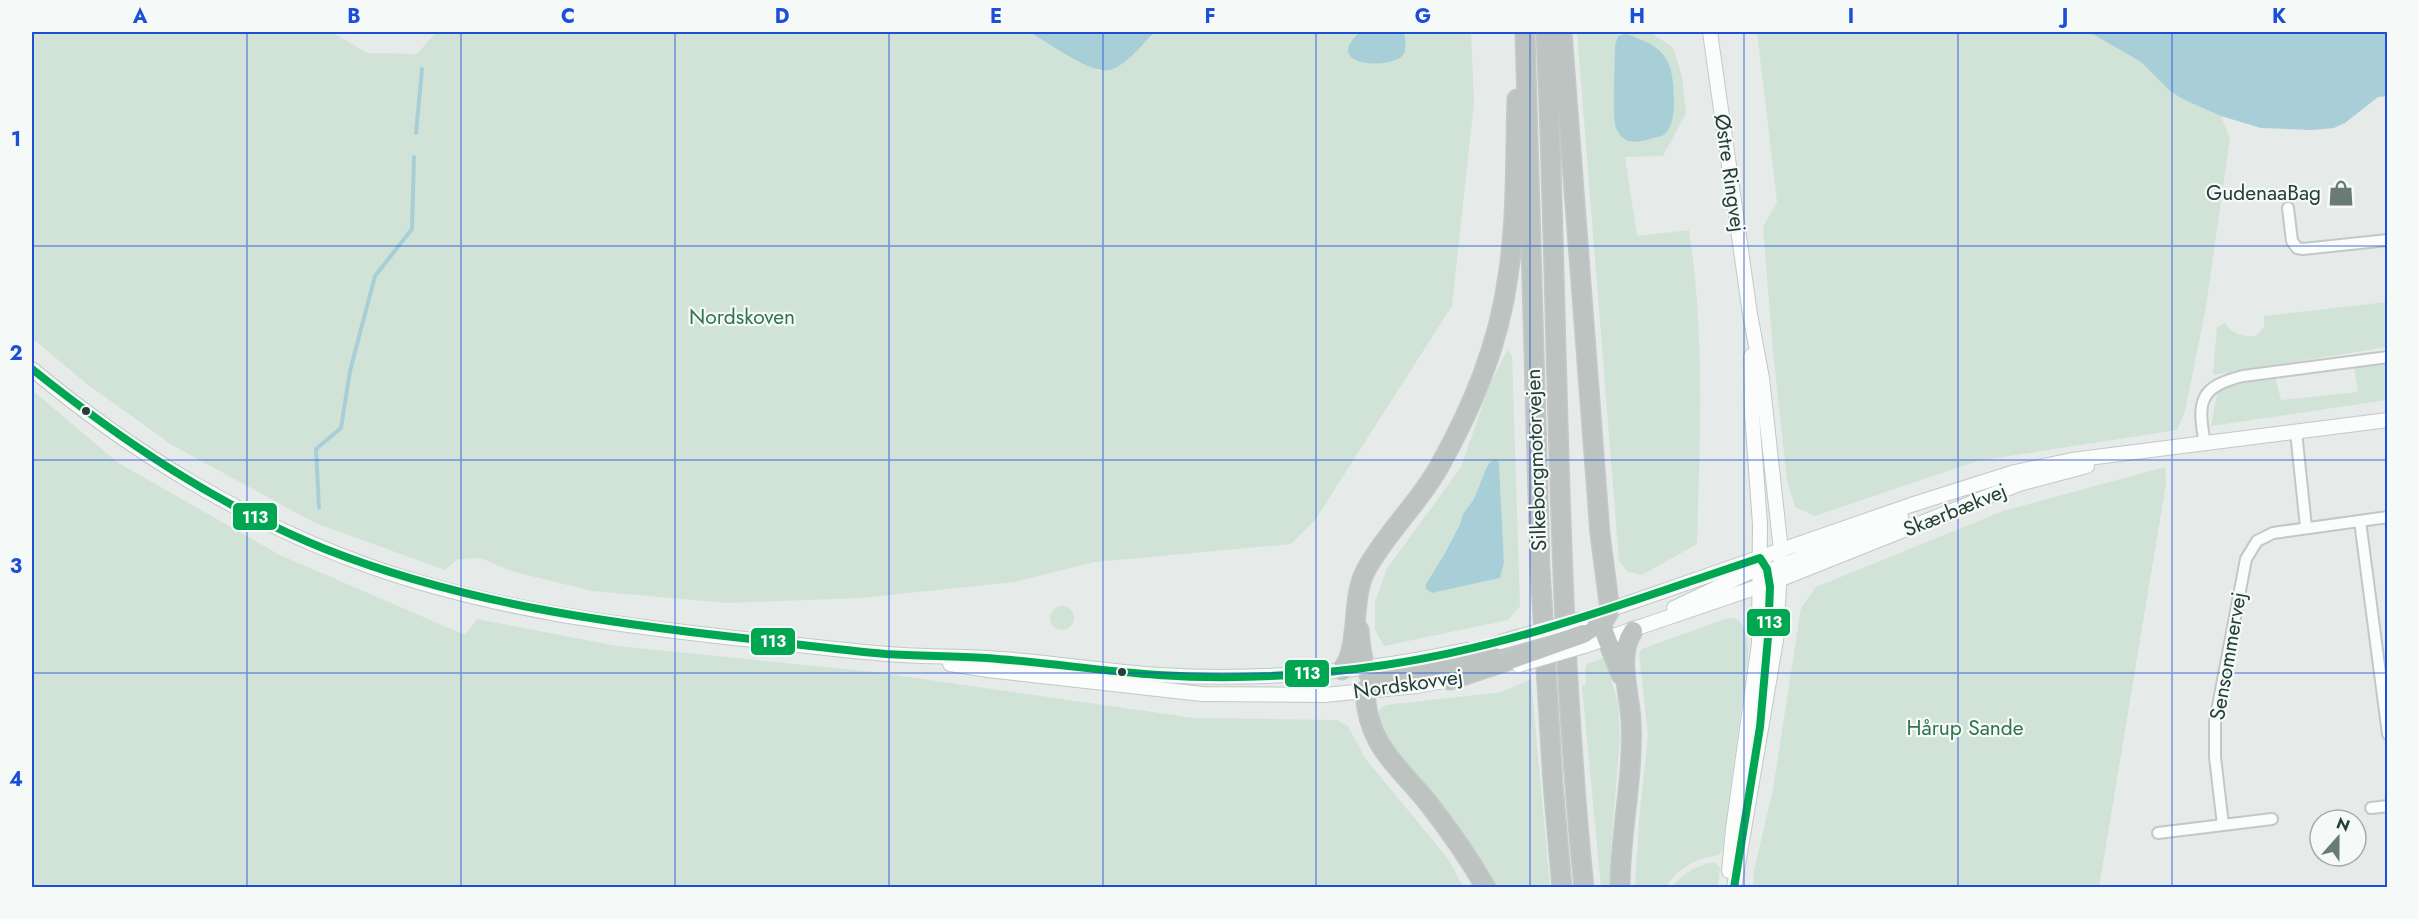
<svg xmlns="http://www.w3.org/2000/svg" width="2419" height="919" font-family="Jost,sans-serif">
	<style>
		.green { fill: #d0e3d6; fill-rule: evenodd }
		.water { fill: #a8cfd8 }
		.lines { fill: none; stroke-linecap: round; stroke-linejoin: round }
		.stream { stroke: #a8cfd8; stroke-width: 4 }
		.street-casing { stroke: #c3c8c6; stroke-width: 14 }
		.secondary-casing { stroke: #c2c8c6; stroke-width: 16 }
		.highway-casing { stroke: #c2cac8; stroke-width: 21 }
		.street { stroke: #fbfcfc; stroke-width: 10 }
		.secondary { stroke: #fbfcfc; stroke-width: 14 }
		.highway { stroke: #bcc3c1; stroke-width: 18 }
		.secondary-bridge-casing { stroke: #c2c8c6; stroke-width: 16; stroke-linecap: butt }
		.highway-bridge-casing { stroke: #c2cac8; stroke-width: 21; stroke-linecap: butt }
		.secondary-bridge { stroke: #fbfcfc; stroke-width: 14 }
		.highway-bridge { stroke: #bcc3c1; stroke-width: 18 }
		.bus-1-casing { stroke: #f5f9f7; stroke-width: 12 }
		.bus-1 { stroke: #00a651; stroke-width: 8 }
		.grid { fill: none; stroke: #1d4ed8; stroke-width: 1.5; stroke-opacity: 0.55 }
		.bus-dot { fill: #243e38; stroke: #f5f9f7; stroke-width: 2 }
		.labels { text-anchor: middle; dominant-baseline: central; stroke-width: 4.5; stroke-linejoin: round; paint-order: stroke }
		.street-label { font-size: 21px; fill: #243e38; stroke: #f5f9f7 }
		.poi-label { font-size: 21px; fill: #243e38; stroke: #f5f9f7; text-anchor: end }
		.park-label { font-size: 21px; fill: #2f744c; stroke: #f5f9f7 }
		.line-badge { stroke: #f5f9f7; stroke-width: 2 }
		.badge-label { font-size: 16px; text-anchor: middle; font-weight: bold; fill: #fff }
		.neatline { fill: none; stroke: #1d4ed8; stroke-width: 2 }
		.grid-label { font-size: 20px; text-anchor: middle; font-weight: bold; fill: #1d4ed8 }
	</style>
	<rect width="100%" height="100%" fill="#e6ebe9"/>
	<g class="green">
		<path d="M32,32H332L367,53L417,54L436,32H1028L1099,71L1120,65L1156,32H1360L1350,43L1405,36L1402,32H1471L1474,102L1452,306L1315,520L1291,544L1095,562L1015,582L860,598L727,603L592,591L511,571L481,558L458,559L445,570L315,523L172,445L87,384L32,338Z"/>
		<path d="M1577,32H1650L1673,48L1682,76L1686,113L1663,156L1625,157L1637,236L1689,230C1705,334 1700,439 1697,544L1642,575L1628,572L1619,561Z"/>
		<path d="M1757,32H2089L2141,62L2172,92L2221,116L2230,138L2206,307L2185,411L2177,430L1977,461L1815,516L1795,507L1787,480L1773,353L1763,227L1777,202Z"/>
		<path d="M2387,302V347L2213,375L2217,327L2225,323C2233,334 2242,337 2256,336L2264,327V316Z"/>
		<path d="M1507,350L1512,356L1520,606L1508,620L1384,646L1375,630V603L1386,570L1461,467L1489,387ZM1490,462L1499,463L1504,563L1500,578L1432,593L1426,584L1445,553L1460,524L1463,514L1474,499Z"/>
		<path d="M2387,362V400L2211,426L2218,389L2275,376L2281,400L2358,392L2354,366Z"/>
		<path d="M32,390L117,462L280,555L465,635L477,619L617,646L874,672L1194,718L1337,720L1348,726L1365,758L1449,860L1463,887H32Z"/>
		<path d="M2165,467L2166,484L2099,887H1753L1754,871L1773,789L1801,608L1816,587L2003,511Z"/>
		<circle cx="1062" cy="618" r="12"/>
		<path d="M1735,618C1748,625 1748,643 1748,656L1722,852C1717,857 1711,856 1704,858C1688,863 1675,873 1666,887H1635L1639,819L1648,735L1639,654L1642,649L1725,619Z"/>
		<path d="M1604,658L1618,702L1620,738L1611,848L1613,887H1601L1582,687L1586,683L1585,671L1587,664Z"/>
		<path d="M1531,679L1550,887H1493L1386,739L1378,717L1380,708L1386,705L1502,692Z"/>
		<path d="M1715,862L1720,868L1718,887H1672C1683,873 1697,865 1715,862Z"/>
	</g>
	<g class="water">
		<path d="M1028,32H1155C1142,44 1129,62 1113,69C1093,78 1047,40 1028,32Z"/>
		<path d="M1360,32H1402L1405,36C1405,42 1407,50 1403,55C1392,70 1320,67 1360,32Z"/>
		<path d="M2089,32H2387V96L2378,97L2345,123L2334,128L2312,130L2261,128L2221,116L2185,100L2171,92L2141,62Z"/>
		<path d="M1626,34C1668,48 1673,60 1674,101C1674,111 1673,124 1667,132C1663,137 1656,137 1650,139C1636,143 1623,145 1616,128C1612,118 1615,61 1615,46L1618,36Z"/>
		<path d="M1495,460L1499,462L1504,563L1500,578L1432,593L1426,589V584L1445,553L1460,524L1463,514L1474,499L1486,469L1490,462Z"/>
	</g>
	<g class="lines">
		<g class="stream">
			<path d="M416,133L422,69"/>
			<path d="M319,508L316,449L341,428L350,371L375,276L412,229L414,157"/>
		</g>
		<g class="street-casing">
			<g id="street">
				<path d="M2288,208L2292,241L2297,248L2303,249L2388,240"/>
				<path d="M2296,432L2306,527"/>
				<path d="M2205,444C2197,401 2199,387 2243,376L2388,357"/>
				<path d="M2360,521L2388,734"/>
				<path d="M2371,808L2388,806"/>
				<path d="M2223,825L2215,757V722L2246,559L2257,541L2273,533L2388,517"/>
				<path d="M2158,833L2272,819"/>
			</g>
		</g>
		<g class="secondary-casing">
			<g id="secondary">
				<path d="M1710,32L1750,314L1762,378L1781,551L1776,640L1734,888"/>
				<path d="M32,369C131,452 246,522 369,566C493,610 623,626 753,640C803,645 853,652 903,655C931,657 958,656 986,658C1044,661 1101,671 1159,675C1261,681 1366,672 1466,650"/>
				<path d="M1774,569L1901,517"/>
				<path d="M1674,608L1765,565"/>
				<path d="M1603,612L1911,505L2015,472L2072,460L2388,420"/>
				<path d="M1584,646L1781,579L2019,484L2087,466"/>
				<path d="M950,664L988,670L1202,694L1324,695L1417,686L1459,678"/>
				<path d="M1729,871L1733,829L1759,643L1760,524L1752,414L1751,356"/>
			</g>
		</g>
		<g class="highway-casing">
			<g id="highway">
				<path d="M1525,32L1540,568L1553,784L1562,888"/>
				<path d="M1546,32C1559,317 1555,603 1584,888"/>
				<path d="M1562,32L1600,534L1610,610L1604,620L1583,634"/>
				<path d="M1592,619L1603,629L1621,675"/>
				<path d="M1359,630C1361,650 1362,678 1383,687"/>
				<path d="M1342,670C1361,647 1350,599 1366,570C1386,533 1419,503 1439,467C1473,406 1499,344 1508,276C1517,218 1515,158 1517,99"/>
				<path d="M1450,680L1501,663"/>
				<path d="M1486,888C1469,858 1450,831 1429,804C1397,764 1368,747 1365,692L1373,681L1452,662L1519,639"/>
				<path d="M1620,888C1620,833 1634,775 1631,721C1630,693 1616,656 1633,631"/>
			</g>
		</g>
		<use href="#street" class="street"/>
		<use href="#secondary" class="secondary"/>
		<use href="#highway" class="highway"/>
		<g class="secondary-bridge-casing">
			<g id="secondary-bridge">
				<path d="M1500,642L1582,619"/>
				<path d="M1519,665L1584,646"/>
			</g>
		</g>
		<g class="highway-bridge-casing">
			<path id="highway-bridge" d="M1501,663L1583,634"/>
		</g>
		<use href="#secondary-bridge" class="secondary-bridge"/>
		<use href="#highway-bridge" class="highway-bridge"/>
		<g class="bus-1-casing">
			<path id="bus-1" d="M32,369C122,441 218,506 325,549C462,603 605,623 751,639C796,644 841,650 886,654C920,656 953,656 986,658C1044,662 1101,671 1158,675C1233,680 1310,676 1385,665C1515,646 1636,599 1760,558L1767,569L1770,587L1768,637L1760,727L1734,888"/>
		</g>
		<use href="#bus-1" class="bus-1"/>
	</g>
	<path class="grid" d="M247,32V888M461,32V888M675,32V888M889,32V888M1103,32V888M1316,32V888M1530,32V888M1744,32V888M1958,32V888M2172,32V888M32,246H2388M32,460H2388M32,673H2388"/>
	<defs>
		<g id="shop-bare" transform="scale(2.07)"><path d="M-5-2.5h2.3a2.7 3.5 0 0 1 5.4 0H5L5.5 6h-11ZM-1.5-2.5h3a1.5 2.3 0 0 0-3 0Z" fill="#687b76" stroke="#f5f9f7" stroke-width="2.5" paint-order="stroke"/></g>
	</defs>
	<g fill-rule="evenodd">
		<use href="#shop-bare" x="2341" y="193"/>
	</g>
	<g class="bus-dot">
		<circle cx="86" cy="411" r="5"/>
		<circle cx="1122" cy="672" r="5"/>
	</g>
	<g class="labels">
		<g class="street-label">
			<text transform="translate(1730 173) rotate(82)">Østre Ringvej</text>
			<text transform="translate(1536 460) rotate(-92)">Silkeborgmotorvejen</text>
			<text transform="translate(1955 510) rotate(-22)">Skærbækvej</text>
			<text transform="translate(2228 656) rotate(-80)">Sensommervej</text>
			<text transform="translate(1408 684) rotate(-8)">Nordskovvej</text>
		</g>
		<g class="poi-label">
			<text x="2321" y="193">GudenaaBag</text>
		</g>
		<g class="park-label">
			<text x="742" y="317">Nordskoven</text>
			<text x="1965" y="728">Hårup Sande</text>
		</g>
	</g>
	<g class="line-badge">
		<rect x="232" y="502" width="46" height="29" rx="6" fill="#00a651"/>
		<rect x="1746" y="608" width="45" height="29" rx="6" fill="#00a651"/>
		<rect x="750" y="627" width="46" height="29" rx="6" fill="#00a651"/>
		<rect x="1284" y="659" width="46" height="29" rx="6" fill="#00a651"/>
	</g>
	<g class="badge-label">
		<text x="255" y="523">113</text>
		<text x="1769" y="628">113</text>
		<text x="773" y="647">113</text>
		<text x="1307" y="679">113</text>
	</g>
	<rect width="2419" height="919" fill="none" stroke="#f5f9f7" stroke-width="66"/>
	<g transform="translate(2338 838) rotate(21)"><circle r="28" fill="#f5f9f7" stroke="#a1aeab" stroke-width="1.5"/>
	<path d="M0-4.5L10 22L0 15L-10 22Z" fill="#687b76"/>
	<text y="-9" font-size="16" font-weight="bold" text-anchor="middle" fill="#243e38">N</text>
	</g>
	<rect x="33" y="33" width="2353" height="853" class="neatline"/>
	<g class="grid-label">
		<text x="140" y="23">A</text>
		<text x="354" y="23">B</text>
		<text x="568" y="23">C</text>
		<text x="782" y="23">D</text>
		<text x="996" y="23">E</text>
		<text x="1210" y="23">F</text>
		<text x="1423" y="23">G</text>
		<text x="1637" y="23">H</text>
		<text x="1851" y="23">I</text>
		<text x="2065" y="23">J</text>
		<text x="2279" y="23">K</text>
		<text x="16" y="146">1</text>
		<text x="16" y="360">2</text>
		<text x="16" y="573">3</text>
		<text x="16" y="786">4</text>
	</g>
</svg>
